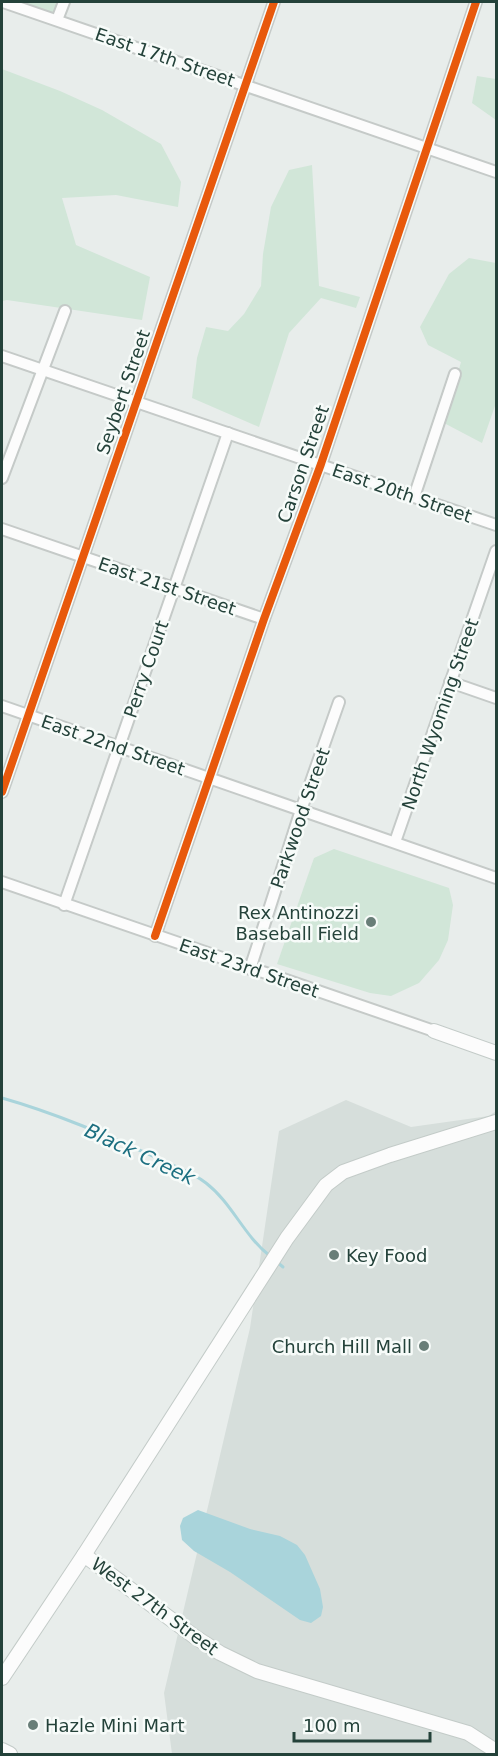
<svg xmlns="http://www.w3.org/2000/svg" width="498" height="1756" font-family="'DejaVu Sans',sans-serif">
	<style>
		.built { fill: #d6dedb }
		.green { fill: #d1e6d8 }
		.water { fill: #a9d4db }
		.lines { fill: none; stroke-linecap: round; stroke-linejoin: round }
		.stream { stroke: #a9d4db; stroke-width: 3 }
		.street-casing { stroke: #c5cac8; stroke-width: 14 }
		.secondary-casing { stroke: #c3cbc8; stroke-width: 16 }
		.street { stroke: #fcfcfc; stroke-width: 10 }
		.secondary { stroke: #fcfcfc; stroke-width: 14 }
		.cycleway-casing { stroke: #f7fbf9; stroke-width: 11 }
		.cycleway { stroke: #e8590c; stroke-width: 8 }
		.poi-dot { fill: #697e78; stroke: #f7fbf9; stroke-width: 2 }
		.labels { text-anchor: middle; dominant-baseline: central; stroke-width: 5; stroke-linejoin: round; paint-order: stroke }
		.street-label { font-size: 18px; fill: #24423a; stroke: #f7fbf9 }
		.poi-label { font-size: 18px; fill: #24423a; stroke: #f7fbf9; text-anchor: end }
		.water-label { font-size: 20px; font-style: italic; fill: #1c6f80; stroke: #f7fbf9 }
	</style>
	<rect width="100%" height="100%" fill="#e8edeb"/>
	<path class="built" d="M346,1100L411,1127L489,1116L496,1111V1754H172L164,1693L250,1328L279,1131Z"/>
	<g class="green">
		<path d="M17,2H58L54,14Z"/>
		<path d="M2,69L60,91L102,110L161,144L181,182L178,207L116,195L62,198L76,245L150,277L142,320L7,300L2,301Z"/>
		<path d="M477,76L496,79V120L472,103Z"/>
		<path d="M312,165L319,286L360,297L356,308L321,298L289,333L259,427L192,398L197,358L206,327L228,331L244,314L261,286L263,254L271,207L289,170Z"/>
		<path d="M469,258L496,263V403L482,443L444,423L461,362L428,345L420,327L449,274Z"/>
		<path d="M334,849L449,888L453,905L448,940L439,960L419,983L391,996L370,993L277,964L314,858Z"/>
	</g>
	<path class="water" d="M198,1510L250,1529L280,1536L297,1545L305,1555L320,1589L323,1607L321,1616L311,1623L300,1620L230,1572L194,1551L182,1540L180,1526L183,1518Z"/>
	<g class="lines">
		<g class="stream">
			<path d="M2,1098C55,1113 106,1135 157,1158C173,1166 192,1172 206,1183C232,1203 244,1236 270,1256"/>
			<path d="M277,1262L283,1267"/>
		</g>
		<g class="street-casing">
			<g id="street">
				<path d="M3,2L496,172"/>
				<path d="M57,20L64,2"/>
				<path d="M2,356L496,525"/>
				<path d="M2,478L65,311"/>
				<path d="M414,497L455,374"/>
				<path d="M2,529L264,619"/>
				<path d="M450,682L496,698"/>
				<path d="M2,706L496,878"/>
				<path d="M2,792L274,2"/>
				<path d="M395,842L496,551"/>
				<path d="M2,882L434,1031"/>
				<path d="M64,905L228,433"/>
				<path d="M155,936L264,619L321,464L476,2"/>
				<path d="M250,969L301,810L339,702"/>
			</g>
		</g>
		<g class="secondary-casing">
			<g id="secondary">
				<path d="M434,1031L496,1053"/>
				<path d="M84,1555L195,1637L220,1653L257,1671L468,1733L496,1751"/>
				<path d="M2,1678L84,1555L287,1238L326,1185L343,1172L390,1155L496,1122"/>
				<path d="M2,1750L10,1754"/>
			</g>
		</g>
		<use href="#street" class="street"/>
		<use href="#secondary" class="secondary"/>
		<g class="cycleway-casing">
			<g id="cycleway">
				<path d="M2,792L274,2"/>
				<path d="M155,936L264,619L321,464L476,2"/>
			</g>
		</g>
		<use href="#cycleway" class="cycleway"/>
	</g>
	<g class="poi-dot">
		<circle cx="371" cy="922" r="6"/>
		<circle cx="334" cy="1255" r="6"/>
		<circle cx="424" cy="1346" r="6"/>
		<circle cx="33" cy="1725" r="6"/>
	</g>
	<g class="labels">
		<g class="street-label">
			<text transform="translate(165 57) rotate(19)">East 17th Street</text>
			<text transform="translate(123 392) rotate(-71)">Seybert Street</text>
			<text transform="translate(303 464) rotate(-71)">Carson Street</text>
			<text transform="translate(402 493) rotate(19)">East 20th Street</text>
			<text transform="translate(167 586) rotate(19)">East 21st Street</text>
			<text transform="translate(146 669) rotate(-71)">Perry Court</text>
			<text transform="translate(440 714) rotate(-71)">North Wyoming Street</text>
			<text transform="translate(113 745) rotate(19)">East 22nd Street</text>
			<text transform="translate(300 818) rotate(-71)">Parkwood Street</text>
			<text transform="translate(249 968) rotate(19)">East 23rd Street</text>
			<text transform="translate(155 1606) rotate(36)">West 27th Street</text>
		</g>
		<g class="poi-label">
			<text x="359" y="912">Rex Antinozzi<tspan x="359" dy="21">Baseball Field</tspan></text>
			<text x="346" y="1255" text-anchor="start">Key Food</text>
			<text x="412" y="1346">Church Hill Mall</text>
			<text x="45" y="1725" text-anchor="start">Hazle Mini Mart</text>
		</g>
		<g class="water-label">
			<text transform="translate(140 1154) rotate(25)">Black Creek</text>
		</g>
	</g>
	<rect width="498" height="1756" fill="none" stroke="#24423a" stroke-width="6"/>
	<path d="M294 1732v9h136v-9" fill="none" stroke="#24423a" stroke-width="3"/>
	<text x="303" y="1732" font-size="18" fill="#24423a" stroke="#f7fbf9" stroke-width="4.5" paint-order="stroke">100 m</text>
</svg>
